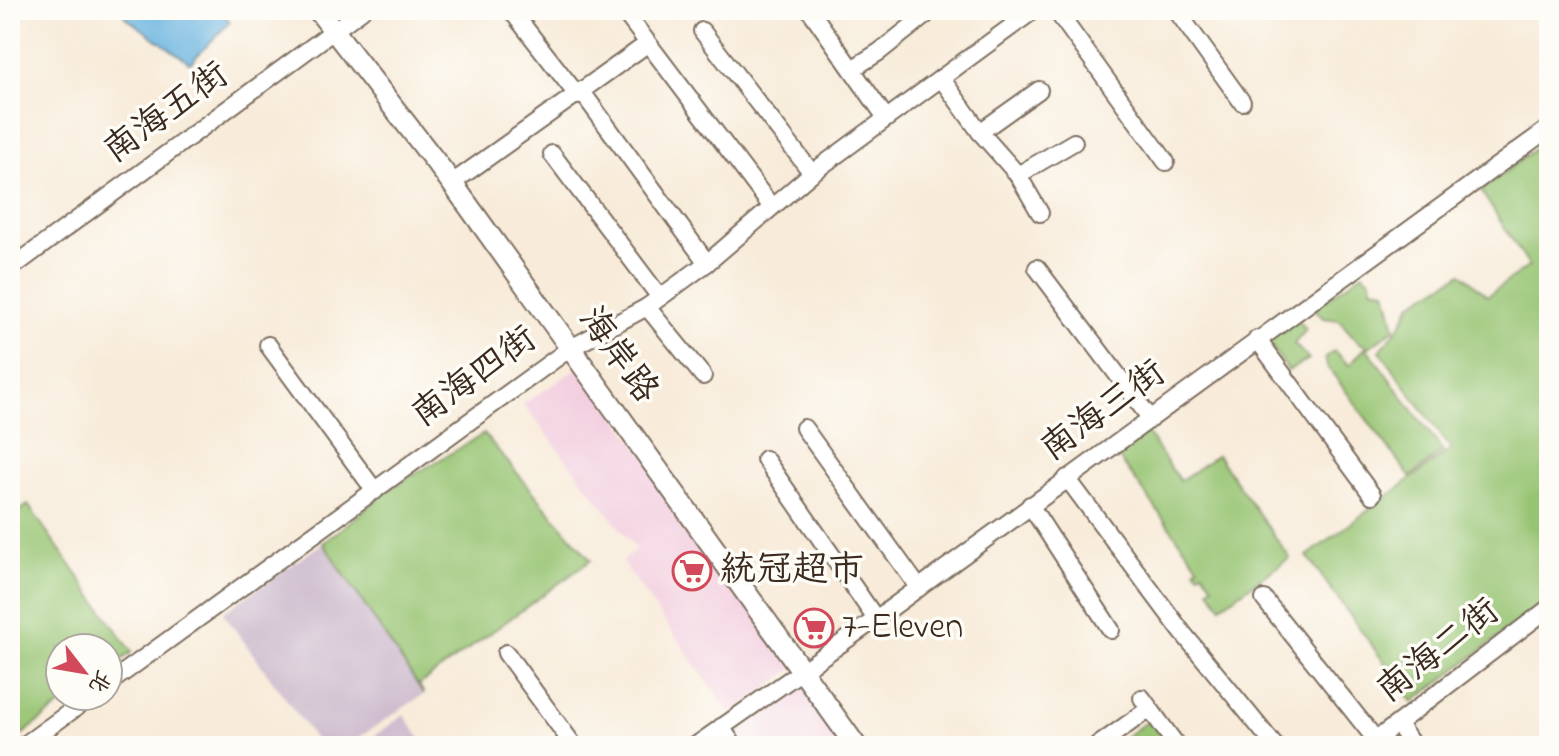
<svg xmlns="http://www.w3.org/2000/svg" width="1559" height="756" font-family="'Indie Flower','LXGW WenKai TC',sans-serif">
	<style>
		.built { fill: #f3cfe0 }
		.industrial { fill: #cfbdcf }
		.green { fill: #97c472; stroke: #697748; stroke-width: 2 }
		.water { fill: #66b2df; stroke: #506e7e; stroke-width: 2 }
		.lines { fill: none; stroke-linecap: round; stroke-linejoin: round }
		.minor-casing { stroke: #7d6e5f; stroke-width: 20 }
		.major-casing { stroke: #7d6e5f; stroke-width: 24 }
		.minor { stroke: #fff; stroke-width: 16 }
		.major { stroke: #fff; stroke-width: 20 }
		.labels { text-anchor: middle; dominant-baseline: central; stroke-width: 7; stroke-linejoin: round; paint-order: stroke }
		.street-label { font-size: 36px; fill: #3b2a1e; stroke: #fdfcf7 }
		.poi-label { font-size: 36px; fill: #3b2a1e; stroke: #fdfcf7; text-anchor: start }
	</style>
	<rect width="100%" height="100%" fill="#fdfcf7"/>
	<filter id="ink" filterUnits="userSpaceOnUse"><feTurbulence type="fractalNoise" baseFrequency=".0125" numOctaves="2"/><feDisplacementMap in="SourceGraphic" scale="16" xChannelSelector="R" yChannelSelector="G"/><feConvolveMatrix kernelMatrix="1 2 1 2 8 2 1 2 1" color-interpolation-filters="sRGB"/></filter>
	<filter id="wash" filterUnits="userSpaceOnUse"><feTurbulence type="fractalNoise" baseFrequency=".006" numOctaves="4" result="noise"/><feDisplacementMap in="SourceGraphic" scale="32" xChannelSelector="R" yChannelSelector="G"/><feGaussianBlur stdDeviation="1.8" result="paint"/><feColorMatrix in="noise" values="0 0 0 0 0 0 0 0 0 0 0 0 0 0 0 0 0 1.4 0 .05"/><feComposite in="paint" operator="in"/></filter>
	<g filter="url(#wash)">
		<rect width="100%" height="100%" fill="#f8ebd9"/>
		<g class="built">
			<path d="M580,367L797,666L731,714L622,562L636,549L523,404Z"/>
			<path d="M801,676L851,746H736L724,728Z"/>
		</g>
		<g class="industrial">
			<path d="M323,543L424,694L346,746H320L223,613Z"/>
			<path d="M404,715L426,746H363L362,745Z"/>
		</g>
		<g class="green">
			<path d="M1548,138L1549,599L1413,702L1307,556L1451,449L1380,351L1402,323L1411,304L1462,273L1487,296L1529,266L1481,191Z"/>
			<path d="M1363,273L1371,280L1372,288L1386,290L1395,328L1369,347L1358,342L1339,320L1323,318L1314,308Z"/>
			<path d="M1299,320L1306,330L1294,344L1309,359L1288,371L1266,338Z"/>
			<path d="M1366,347L1443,451L1410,477L1327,366L1325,358L1334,351L1349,365Z"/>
			<path d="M1147,433L1180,481L1217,455L1290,558L1221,606L1209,589L1213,586L1203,571L1198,573L1195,569L1198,566L1116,454Z"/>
			<path d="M484,434L591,560L419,685L424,694L323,543L393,487Z"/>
			<path d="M28,505L132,652L108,670V648H60V696H73L20,736L10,722V518Z"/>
			<path d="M1149,720L1171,746H1113Z"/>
		</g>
		<path class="water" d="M121,10H221L230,22L190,63L125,17Z"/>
	</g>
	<g filter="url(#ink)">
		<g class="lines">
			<g class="minor-casing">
				<g id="minor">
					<path d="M511,10L578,96"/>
					<path d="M623,10L771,206"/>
					<path d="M810,10L886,118"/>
					<path d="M1056,10L1166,162"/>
					<path d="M1176,10L1242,102"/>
					<path d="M702,31L812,173"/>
					<path d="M852,69L879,52L932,10"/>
					<path d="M941,78L980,132L1018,175L1040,213"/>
					<path d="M582,92L707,263"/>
					<path d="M980,132L1039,90"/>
					<path d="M552,154L659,296"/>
					<path d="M1018,175L1074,142"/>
					<path d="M452,183L647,44"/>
					<path d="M1037,268L1150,418"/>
					<path d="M10,269L362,10"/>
					<path d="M647,307L703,376"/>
					<path d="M1257,339L1372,495"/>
					<path d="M268,345L375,491"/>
					<path d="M804,428L919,588"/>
					<path d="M765,459L876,619"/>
					<path d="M1067,478L1182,632L1275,746"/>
					<path d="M1030,505L1111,630"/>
					<path d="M1264,599L1376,740"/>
					<path d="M506,653L574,746"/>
					<path d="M108,684L569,349L647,307L707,263L812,173L1034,10"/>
					<path d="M1142,698L1177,746"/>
					<path d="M1398,724L1413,746"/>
					<path d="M721,727L734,746"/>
					<path d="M23,746L92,696"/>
					<path d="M695,746L876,619L1549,128"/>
					<path d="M1097,746L1149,709"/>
					<path d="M1368,746L1549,608"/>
				</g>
			</g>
			<g class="major-casing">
				<path id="major" d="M318,10L452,183L856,746"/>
			</g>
			<use href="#minor" class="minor"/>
			<use href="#major" class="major"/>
		</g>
	</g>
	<defs>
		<g id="supermarket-ring" transform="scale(2)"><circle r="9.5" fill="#fdfcf7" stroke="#d1495b" stroke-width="1.5"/><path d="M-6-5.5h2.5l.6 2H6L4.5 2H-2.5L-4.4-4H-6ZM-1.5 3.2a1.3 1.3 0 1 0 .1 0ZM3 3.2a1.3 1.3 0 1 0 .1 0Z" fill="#d1495b"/></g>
	</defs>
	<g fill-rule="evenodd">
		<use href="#supermarket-ring" x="692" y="571"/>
		<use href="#supermarket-ring" x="814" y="628"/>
	</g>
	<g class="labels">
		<g class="street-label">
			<text transform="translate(167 114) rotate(-36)">南海五街</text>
			<text transform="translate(617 356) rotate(54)">海岸路</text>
			<text transform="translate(475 378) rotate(-36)">南海四街</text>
			<text transform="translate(1104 412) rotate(-36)">南海三街</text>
			<text transform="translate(1439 652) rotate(-38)">南海二街</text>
		</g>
		<g class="poi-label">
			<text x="720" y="571">統冠超市</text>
			<text x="842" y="628">7-Eleven</text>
		</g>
	</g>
	<rect width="1559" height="756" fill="none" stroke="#fdfcf7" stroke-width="40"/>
	<g transform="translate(84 672) rotate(121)"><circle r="38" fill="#fdfcf7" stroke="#afa8a0" stroke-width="2"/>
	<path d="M0-6L14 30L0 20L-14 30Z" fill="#d1495b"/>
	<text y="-12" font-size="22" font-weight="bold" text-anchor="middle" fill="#3b2a1e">北</text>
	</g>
</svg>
